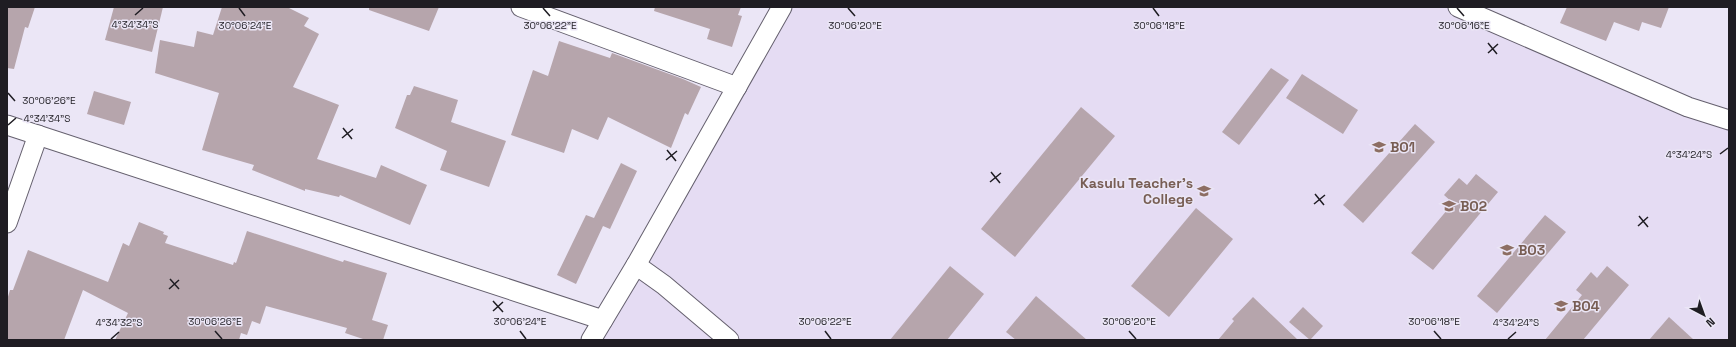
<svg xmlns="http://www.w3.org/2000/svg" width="1736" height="347" font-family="'Space Grotesk',sans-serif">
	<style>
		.built { fill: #e5dcf3 }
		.building { fill: #b6a5ac }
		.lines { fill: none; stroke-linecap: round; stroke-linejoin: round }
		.minor-casing { stroke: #65606e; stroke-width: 21 }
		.minor { stroke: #fff; stroke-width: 19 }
		.ticks { fill: none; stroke: #1f1d23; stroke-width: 1.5 }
		.labels { text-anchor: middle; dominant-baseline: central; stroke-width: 3; stroke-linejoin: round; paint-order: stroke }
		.education-label { font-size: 14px; font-weight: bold; fill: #785e54; stroke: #ebe6f6; text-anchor: start }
		.ticks-label { font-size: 10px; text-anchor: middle; fill: #1f1d23; stroke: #ebe6f6; stroke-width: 3; stroke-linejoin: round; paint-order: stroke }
	</style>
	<rect width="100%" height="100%" fill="#ebe6f6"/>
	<path class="built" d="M783,7H1463L1729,118V340H593Z"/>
	<g class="building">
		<path d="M7,7H35L28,28L25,27L14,69L7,68Z"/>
		<path d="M114,7H163L152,52L105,40Z"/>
		<path d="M222,7H287L309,18L304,26L319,34L293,87L339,105L317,159L376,178L381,165L427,185L410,225L340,195L339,197L305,189V191L252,170L254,165L202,150L219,93L155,73L160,40L194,47L197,31L213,35Z"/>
		<path d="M369,7H439L429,31L369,10Z"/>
		<path d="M655,7H741L738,15L742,16L732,47L707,39L710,29L654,11Z"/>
		<path d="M1567,7H1669L1661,28L1642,22L1639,31L1614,22L1606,41L1560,23Z"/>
		<path d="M559,41L610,58L612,53L683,79L701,87L688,115L685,113L671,148L608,117L598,140L572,129L564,153L511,135L533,70L548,76Z"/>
		<path d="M1271,68L1289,80L1239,145L1222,132Z"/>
		<path d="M1302,74L1358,110L1343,134L1286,98Z"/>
		<path d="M414,86L458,100L451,122L506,141L489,187L440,170L447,151L395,128L407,95H410Z"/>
		<path d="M94,91L131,102L124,125L87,114Z"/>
		<path d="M1081,107L1115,136L1015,257L981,229Z"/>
		<path d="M1415,124L1435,142L1363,223L1343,205Z"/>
		<path d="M621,163L637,171L610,229L603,226L576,284L557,275L586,215L594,218Z"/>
		<path d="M1476,174L1498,192L1433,270L1411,253L1453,203L1444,195L1459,178L1467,185Z"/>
		<path d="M1196,208L1233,239L1169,317L1131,286Z"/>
		<path d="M1545,215L1566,232L1497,313L1477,296Z"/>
		<path d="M139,222L164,232L163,234L168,236L165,243L233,265L234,262L236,263L247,231L343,262L344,260L387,273L372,320L388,325L383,340H366L345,333L347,328L266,306L260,324L252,321L247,335L241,333L239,340H115L128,313L83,290L64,340H7V300L10,290H13L28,250L108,282L123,243L129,246Z"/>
		<path d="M950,266L984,294L947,340H890Z"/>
		<path d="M1607,266L1629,285L1583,340H1545L1582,295L1576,290L1591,272L1597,278Z"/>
		<path d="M1036,296L1087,340H1016L1006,332Z"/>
		<path d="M1253,297L1298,340H1218L1234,321L1232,319Z"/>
		<path d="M1303,307L1323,326L1310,340L1289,322Z"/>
		<path d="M1669,317L1694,340H1649Z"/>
	</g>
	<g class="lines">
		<g class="minor-casing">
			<g id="minor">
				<path d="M521,7L737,87"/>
				<path d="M1458,7L1688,107L1729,120"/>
				<path d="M7,125L603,320"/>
				<path d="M7,223L38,135"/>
				<path d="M636,265L664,285L729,340"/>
				<path d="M591,340L636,265L782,7"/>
			</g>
		</g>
		<use href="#minor" class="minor"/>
	</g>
	<path class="ticks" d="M239,8L245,16M543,8L550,16M848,8L855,16M1153,8L1159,16M1457,8L1464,16M135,15L143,8M1488,43L1497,54M1488,53L1498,44M8,93L15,101M8,125L16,118M343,128L352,139M342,138L353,129M667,150L676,161M1720,154L1728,148M666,160L677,151M991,172L1000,183M990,182L1001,173M1315,194L1324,205M1314,204L1325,195M1639,216L1648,227M1638,226L1648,217M170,279L179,289M169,289L179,280M493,301L503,312M493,311L503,302M215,331L222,339M520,331L526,339M825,331L831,339M1129,331L1136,339M1434,331L1441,339M111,339L119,332M1508,339L1516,332"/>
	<defs>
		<g id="school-bare" transform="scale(1.08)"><path d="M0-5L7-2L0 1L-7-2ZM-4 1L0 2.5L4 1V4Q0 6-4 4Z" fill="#8d6e63" stroke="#ebe6f6" stroke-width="2.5" paint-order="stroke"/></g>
		<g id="university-bare" transform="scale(1.08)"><path d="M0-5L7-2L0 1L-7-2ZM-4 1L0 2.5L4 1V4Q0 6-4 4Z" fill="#8d6e63" stroke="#ebe6f6" stroke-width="2.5" paint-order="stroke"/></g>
	</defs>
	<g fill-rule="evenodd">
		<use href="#school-bare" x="1379" y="147"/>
		<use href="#university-bare" x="1204" y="191"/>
		<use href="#school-bare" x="1449" y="206"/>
		<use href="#school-bare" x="1507" y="250"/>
		<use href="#school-bare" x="1561" y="306"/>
	</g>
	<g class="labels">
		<g class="education-label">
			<text x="1390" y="147">BO1</text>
			<text x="1193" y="183" text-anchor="end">Kasulu Teacher's<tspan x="1193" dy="16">College</tspan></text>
			<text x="1460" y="206">BO2</text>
			<text x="1518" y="250">BO3</text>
			<text x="1572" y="306">BO4</text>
		</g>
	</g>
	<g class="ticks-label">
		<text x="135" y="28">4°34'34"S</text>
		<text x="245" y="29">30°06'24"E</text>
		<text x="550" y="29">30°06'22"E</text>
		<text x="855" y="29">30°06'20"E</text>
		<text x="1464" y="29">30°06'16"E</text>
		<text x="1159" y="29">30°06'18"E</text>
		<text x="49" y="104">30°06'26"E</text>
		<text x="47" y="122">4°34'34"S</text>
		<text x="1689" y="158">4°34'24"S</text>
		<text x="215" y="325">30°06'26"E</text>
		<text x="520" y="325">30°06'24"E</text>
		<text x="825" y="325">30°06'22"E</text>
		<text x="1129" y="325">30°06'20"E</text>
		<text x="1434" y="325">30°06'18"E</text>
		<text x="119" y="326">4°34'32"S</text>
		<text x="1516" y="326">4°34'24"S</text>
	</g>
	<rect width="1736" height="347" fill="none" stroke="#1f1d23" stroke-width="16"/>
	<g transform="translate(1704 315) rotate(139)" stroke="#ebe6f6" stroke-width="3" paint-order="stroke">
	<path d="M0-3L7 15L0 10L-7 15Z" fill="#1f1d23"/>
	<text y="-6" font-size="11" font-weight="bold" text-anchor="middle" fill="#1f1d23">N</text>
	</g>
</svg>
